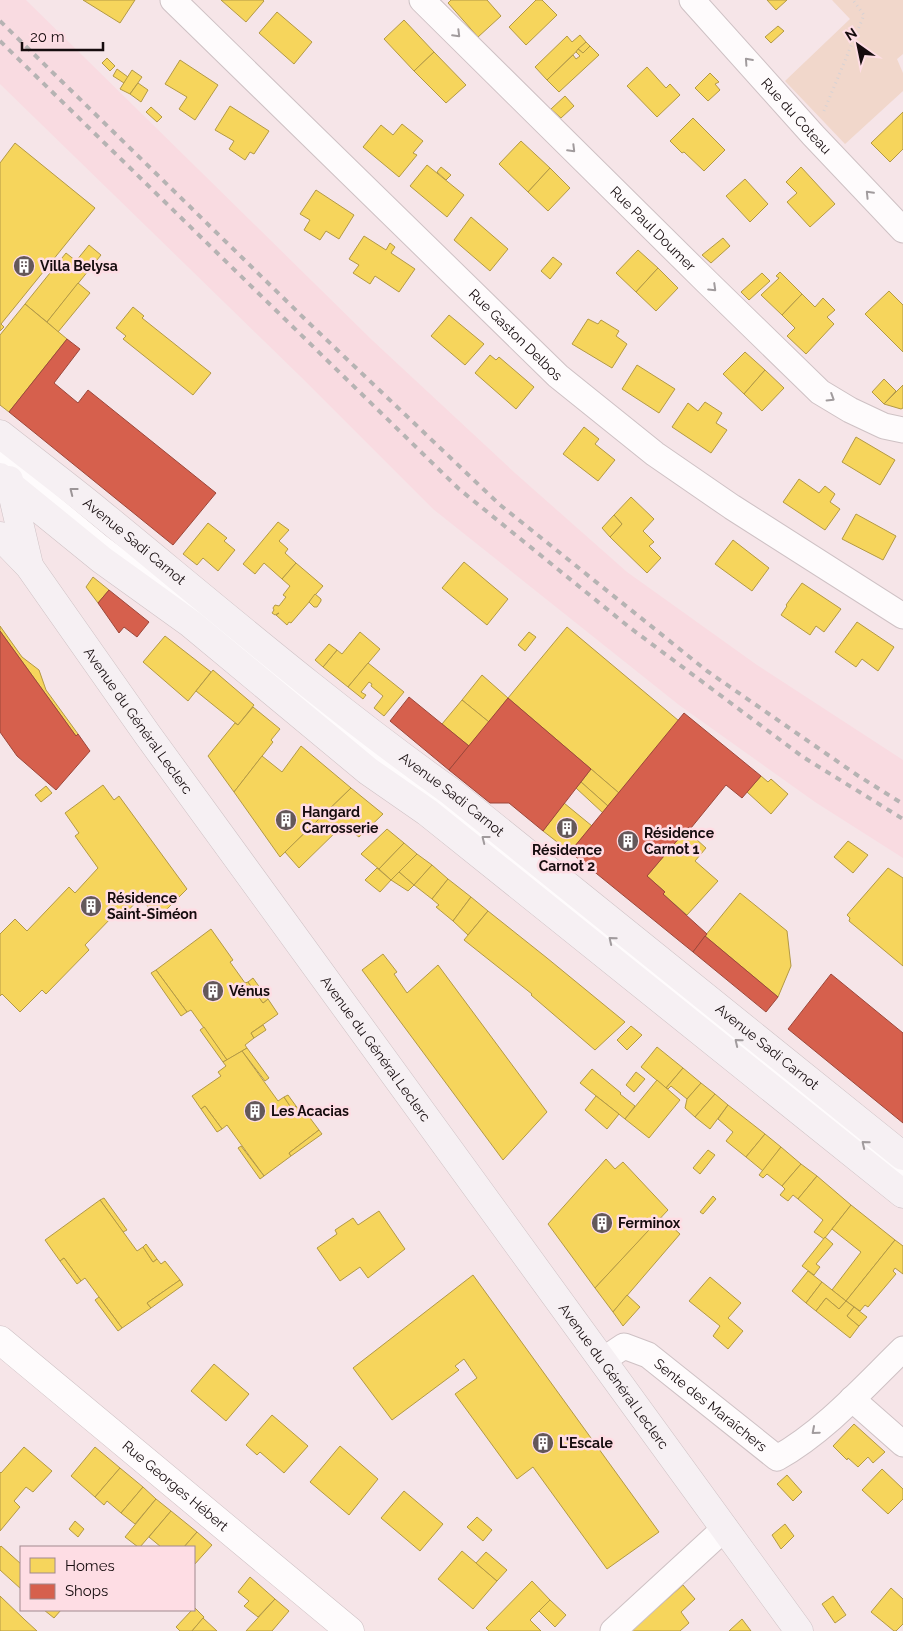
<svg xmlns="http://www.w3.org/2000/svg" width="903" height="1631" font-family="Raleway,sans-serif">
	<style>
		.built { fill: #f9dbe1 }
		.green { fill: #f1d7cb }
		.homes { fill: #f6d55c; stroke: #b39945 }
		.shops { fill: #d6604d; stroke: #9c473a }
		.lines { fill: none; stroke-linecap: round; stroke-linejoin: round }
		.service-casing { stroke: #cec1c4; stroke-width: 14 }
		.minor-casing { stroke: #cec1c4; stroke-width: 27 }
		.tertiary-casing { stroke: #cec1c4; stroke-width: 29 }
		.secondary-casing { stroke: #cec1c4; stroke-width: 29 }
		.path { stroke: #d7d2d4; stroke-width: 3; stroke-dasharray: 1 4; stroke-linecap: butt }
		.service { stroke: #fefbfc; stroke-width: 12 }
		.minor { stroke: #fefbfc; stroke-width: 25 }
		.tertiary { stroke: #fefbfc; stroke-width: 28 }
		.secondary { stroke: #f6f0f3; stroke-width: 28 }
		.rail { stroke: #b6b3b3; stroke-width: 4; stroke-dasharray: 6 6; stroke-linecap: butt }
		.oneway { stroke: #a19b9d }
		.oneway2 { stroke: #9c9597 }
		.labels { text-anchor: middle; dominant-baseline: central; stroke-width: 5; stroke-linejoin: round; paint-order: stroke }
		.street-label { font-size: 14px; fill: #160c0e; stroke: #fedde4 }
		.poi-label { font-size: 14px; font-weight: bold; fill: #160c0e; stroke: #fedde4; text-anchor: start }
	</style>
	<rect width="100%" height="100%" fill="#f6e5e8"/>
	<path class="built" d="M0,0H26L372,340L515,473L627,572L757,665L903,760V858L815,802L679,705L433,509L301,377L0,84Z"/>
	<path class="green" d="M832,0H903V54L897,59L903,73V91L845,144L785,81L850,19Z"/>
	<g class="homes">
		<path d="M83,0H135L120,23Z"/>
		<path d="M221,0H263L264,1L246,22Z"/>
		<path d="M451,0H487L501,16L478,37L448,3Z"/>
		<path d="M536,0H542L557,15L526,45L509,27Z"/>
		<path d="M767,0H787L776,10Z"/>
		<path d="M277,12L312,42L294,64L259,33Z"/>
		<path d="M404,20L434,52L414,71L384,39Z"/>
		<path d="M778,26L784,31L771,43L765,37Z"/>
		<path d="M580,35L586,42L547,80L535,67L567,36L572,42Z"/>
		<path d="M586,42L590,46L583,53L578,49Z"/>
		<path d="M590,46L599,55L559,92L547,80L573,55L576,59L580,56L576,52L578,49L583,53Z"/>
		<path d="M434,52L466,85L446,103L414,71Z"/>
		<path d="M107,58L115,66L110,71L102,63Z"/>
		<path d="M180,60L218,85L195,120L179,109L187,97L165,84Z"/>
		<path d="M647,67L666,88L670,84L680,95L657,117L627,86Z"/>
		<path d="M117,69L128,77L124,83L113,76Z"/>
		<path d="M132,70L142,77L130,94L120,89Z"/>
		<path d="M710,73L719,82L715,84L720,90L708,101L695,88Z"/>
		<path d="M138,83L148,90L141,102L130,94Z"/>
		<path d="M565,96L574,106L561,118L551,109Z"/>
		<path d="M230,106L269,131L254,154L250,152L245,160L229,149L234,141L215,130Z"/>
		<path d="M151,107L162,117L157,122L146,112Z"/>
		<path d="M903,112V149L890,162L871,143Z"/>
		<path d="M693,118L725,150L704,171L684,152L682,153L670,141Z"/>
		<path d="M402,124L423,141L413,153L417,155L399,177L363,147L381,125L393,135Z"/>
		<path d="M521,141L550,168L528,192L499,164Z"/>
		<path d="M15,143L95,208L1,324L4,327L0,331V163Z"/>
		<path d="M427,165L464,195L447,217L410,186Z"/>
		<path d="M441,167L451,175L446,180L437,172Z"/>
		<path d="M801,167L835,204L810,227L787,202L797,193L786,182Z"/>
		<path d="M550,168L570,188L548,211L528,192Z"/>
		<path d="M745,179L768,204L750,222L726,196Z"/>
		<path d="M316,190L354,215L339,239L326,231L320,240L304,230L310,220L300,214Z"/>
		<path d="M471,217L508,249L490,271L454,240Z"/>
		<path d="M364,236L386,250L390,243L395,247L391,253L415,269L399,292L375,276L370,284L353,273L359,265L349,259Z"/>
		<path d="M723,238L730,246L711,263L702,255Z"/>
		<path d="M89,245L101,255L47,322L25,304L66,253L76,261Z"/>
		<path d="M638,250L658,268L636,292L616,273Z"/>
		<path d="M553,257L562,264L550,279L541,271Z"/>
		<path d="M658,268L678,288L656,311L636,292Z"/>
		<path d="M780,272L802,294L782,315L761,295L779,278L776,276Z"/>
		<path d="M762,273L770,281L749,300L741,292Z"/>
		<path d="M78,283L90,293L58,332L47,322Z"/>
		<path d="M889,291L903,305V352L865,314Z"/>
		<path d="M802,294L815,307L823,298L835,310L827,317L834,324L806,354L787,336L795,328L782,315Z"/>
		<path d="M25,304L67,339L9,412L0,405V335Z"/>
		<path d="M133,307L144,316L142,318L211,373L193,395L123,339L126,336L116,328Z"/>
		<path d="M449,315L484,344L465,365L431,336Z"/>
		<path d="M588,319L598,324L601,320L619,331L616,336L627,344L612,368L572,344Z"/>
		<path d="M745,352L765,370L744,394L723,374Z"/>
		<path d="M490,355L496,360L499,357L534,387L516,409L475,373Z"/>
		<path d="M637,365L675,389L659,413L622,389Z"/>
		<path d="M765,370L784,388L762,411L744,394Z"/>
		<path d="M884,379L896,391L884,404L872,392Z"/>
		<path d="M903,385V408L901,409L884,404Z"/>
		<path d="M705,402L722,413L716,423L727,430L711,453L672,427L688,403L698,411Z"/>
		<path d="M584,427L599,439L595,444L615,460L598,481L563,454Z"/>
		<path d="M856,437L895,460L880,485L842,462Z"/>
		<path d="M799,479L819,493L825,486L835,494L830,502L840,509L825,530L783,502Z"/>
		<path d="M631,497L654,519L643,531L654,542L649,546L661,558L647,573L610,537L622,524L614,515Z"/>
		<path d="M856,514L896,536L883,560L842,539Z"/>
		<path d="M614,515L622,524L610,537L602,528Z"/>
		<path d="M278,522L289,530L279,541L288,549L285,553L296,563L282,579L264,563L255,574L243,564Z"/>
		<path d="M208,523L227,538L224,541L235,550L218,571L203,558L197,565L183,554Z"/>
		<path d="M733,540L769,568L752,591L715,564Z"/>
		<path d="M464,562L508,599L487,625L442,588Z"/>
		<path d="M296,563L323,586L291,623L289,622L287,625L276,615L279,613L275,615L272,613L274,610L273,608L275,605L279,606L286,597L283,595L290,586L282,579Z"/>
		<path d="M93,577L109,590L98,603L86,587Z"/>
		<path d="M802,583L841,609L824,632L816,626L810,635L781,615L787,606L786,605Z"/>
		<path d="M315,594L321,599V601L317,607H314L309,602Z"/>
		<path d="M857,622L894,647L878,671L862,659L856,667L835,652Z"/>
		<path d="M0,626L22,657L39,670L46,690L78,734L76,736L0,631Z"/>
		<path d="M567,627L679,721L619,793L508,698Z"/>
		<path d="M360,632L380,649L348,687L323,667L337,650L342,654Z"/>
		<path d="M529,632L536,637L525,651L518,645Z"/>
		<path d="M165,636L211,672L188,701L143,662Z"/>
		<path d="M329,644L337,650L323,667L315,660Z"/>
		<path d="M368,663L404,692L384,716L374,708L383,696L371,686L372,684L369,682L361,692L366,695L363,699L348,687Z"/>
		<path d="M213,670L254,705L238,725L196,691Z"/>
		<path d="M482,675L508,698L489,722L462,700Z"/>
		<path d="M462,700L489,722L469,746L442,724Z"/>
		<path d="M253,707L280,729L271,740L273,742L234,792L208,756L235,723L238,725Z"/>
		<path d="M301,746L351,788L280,857L234,792L262,756L282,772Z"/>
		<path d="M591,769L619,793L608,806L581,782Z"/>
		<path d="M761,776L768,782L771,779L788,794L771,814L747,792Z"/>
		<path d="M581,782L608,806L603,813L576,788Z"/>
		<path d="M103,785L114,800L119,796L187,889L157,919L141,897L119,920L114,915L85,945L89,950L46,994L42,990L20,1012L2,994L0,996V934L15,919L27,931L69,887L75,893L98,868L75,836L79,833L65,813Z"/>
		<path d="M46,786L52,793L41,802L35,795Z"/>
		<path d="M351,788L383,814L359,837L343,825L299,868L285,852Z"/>
		<path d="M564,803L592,826L570,852L543,831Z"/>
		<path d="M387,829L404,843L379,869L361,854Z"/>
		<path d="M686,830L706,848L695,861L718,881L687,915L663,894L665,892L647,876Z"/>
		<path d="M848,841L868,855L853,873L834,857Z"/>
		<path d="M404,843L417,854L391,880L379,869Z"/>
		<path d="M417,854L432,865L414,885L399,872Z"/>
		<path d="M432,865L448,879L432,899L414,885Z"/>
		<path d="M377,868L391,880L380,892L365,880Z"/>
		<path d="M888,868L903,878V966L849,921L850,918L847,915Z"/>
		<path d="M399,872L414,885L408,891L391,880Z"/>
		<path d="M448,879L471,897L453,921L436,907L439,905L432,899Z"/>
		<path d="M740,893L787,931L791,966L778,997L705,936Z"/>
		<path d="M471,897L488,911L468,935L453,921Z"/>
		<path d="M488,911L547,958L625,1022L595,1050L531,995L532,994L464,940Z"/>
		<path d="M211,929L233,960L230,962L245,983L248,982L263,1003L268,999L278,1014L251,1033L254,1038L245,1045L247,1048L227,1060L191,1010L187,1012L156,970Z"/>
		<path d="M383,954L397,972L394,974L407,993L438,965L547,1112L503,1160L362,970Z"/>
		<path d="M156,970L187,1012L181,1016L151,973Z"/>
		<path d="M253,978L268,999L263,1003L248,982Z"/>
		<path d="M263,1025L266,1030L254,1038L251,1033Z"/>
		<path d="M631,1026L642,1035L627,1050L617,1040Z"/>
		<path d="M204,1027L227,1060L223,1062L200,1030Z"/>
		<path d="M657,1047L683,1068L666,1088L641,1067Z"/>
		<path d="M247,1048L269,1078L265,1081L242,1051Z"/>
		<path d="M242,1051L278,1101L284,1097L292,1109L296,1106L303,1116L307,1114L319,1130L289,1153L291,1156L264,1176L227,1125L222,1129L205,1106L201,1109L192,1096L221,1076L218,1072L226,1066L223,1062Z"/>
		<path d="M683,1068L701,1083L687,1099L671,1086L668,1089L666,1088Z"/>
		<path d="M592,1069L621,1093L620,1094L635,1106L625,1119L580,1083Z"/>
		<path d="M636,1072L645,1079L634,1092L626,1085Z"/>
		<path d="M657,1080L680,1100L649,1138L625,1119Z"/>
		<path d="M701,1083L715,1094L695,1117L685,1108L687,1099Z"/>
		<path d="M715,1094L728,1105L710,1129L695,1117Z"/>
		<path d="M288,1095L296,1106L292,1109L284,1097Z"/>
		<path d="M596,1096L619,1114L607,1129L585,1110Z"/>
		<path d="M728,1105L765,1134L746,1157L726,1141L733,1132L718,1119Z"/>
		<path d="M205,1106L222,1129L217,1132L201,1109Z"/>
		<path d="M319,1130L322,1134L291,1156L289,1153Z"/>
		<path d="M765,1134L781,1147L763,1171L746,1157Z"/>
		<path d="M241,1146L264,1176L260,1179L238,1148Z"/>
		<path d="M781,1147L801,1164L782,1186L767,1174L763,1178L759,1175Z"/>
		<path d="M708,1150L715,1155L700,1174L693,1168Z"/>
		<path d="M606,1159L615,1169L623,1162L668,1210L595,1288L548,1224Z"/>
		<path d="M801,1164L817,1176L798,1199L793,1195L788,1201L780,1195L785,1189L782,1186Z"/>
		<path d="M817,1176L851,1205L824,1239L814,1232L823,1220L798,1199Z"/>
		<path d="M713,1196L716,1199L703,1214L700,1212Z"/>
		<path d="M104,1198L127,1230L123,1232L100,1200Z"/>
		<path d="M100,1200L137,1251L143,1247L153,1262L157,1259L161,1264L165,1261L180,1280L147,1303L151,1308L122,1328L85,1278L81,1281L64,1258L60,1261L45,1240Z"/>
		<path d="M851,1205L895,1240L846,1301L832,1290L861,1252L832,1229Z"/>
		<path d="M379,1211L405,1249L368,1278L360,1267L340,1281L317,1248L337,1234L335,1230L353,1218L358,1225Z"/>
		<path d="M661,1217L680,1234L613,1312L595,1288Z"/>
		<path d="M825,1237L833,1244L816,1264L820,1267L814,1275L802,1266Z"/>
		<path d="M895,1240L903,1246V1274L895,1268L893,1271L896,1274L868,1307L865,1305L860,1311L846,1301Z"/>
		<path d="M146,1244L157,1259L153,1262L143,1247Z"/>
		<path d="M64,1258L81,1281L77,1284L60,1261Z"/>
		<path d="M808,1271L822,1282L806,1303L792,1291Z"/>
		<path d="M473,1275L659,1532L607,1569L533,1467L517,1479L455,1394L477,1378L464,1359L455,1366L459,1370L392,1420L353,1368Z"/>
		<path d="M710,1277L741,1303L728,1318L743,1331L728,1349L713,1336L720,1326L689,1301Z"/>
		<path d="M180,1280L183,1285L151,1308L147,1303Z"/>
		<path d="M822,1282L846,1301L839,1309L826,1298L816,1311L806,1303Z"/>
		<path d="M627,1295L640,1307L623,1326L613,1312Z"/>
		<path d="M99,1297L122,1328L118,1331L95,1300Z"/>
		<path d="M826,1298L839,1309L846,1301L854,1307L847,1316L859,1326L850,1338L816,1311Z"/>
		<path d="M854,1307L867,1317L859,1326L847,1316Z"/>
		<path d="M214,1364L249,1394L226,1421L191,1391Z"/>
		<path d="M272,1415L308,1446L284,1473L260,1452L257,1455L246,1445Z"/>
		<path d="M854,1424L885,1452L873,1463L868,1457L858,1467L848,1458L847,1460L833,1446Z"/>
		<path d="M340,1446L378,1479L349,1515L310,1482Z"/>
		<path d="M24,1447L52,1471L33,1492L26,1487L14,1501L20,1507L0,1531V1472L1,1473Z"/>
		<path d="M95,1447L120,1468L95,1497L71,1476Z"/>
		<path d="M120,1468L143,1487L121,1513L107,1501L104,1505L95,1497Z"/>
		<path d="M882,1469L903,1489V1499L888,1514L862,1490Z"/>
		<path d="M787,1475L802,1492L793,1501L777,1484Z"/>
		<path d="M143,1487L156,1499L135,1524L121,1513Z"/>
		<path d="M404,1491L443,1524L420,1551L381,1518Z"/>
		<path d="M156,1499L171,1511L140,1547H138L125,1537Z"/>
		<path d="M171,1511L197,1532L184,1547H161L149,1537Z"/>
		<path d="M477,1517L492,1530L483,1541L467,1527Z"/>
		<path d="M75,1521L84,1529L78,1537L69,1529Z"/>
		<path d="M785,1524L794,1536L781,1549L772,1535Z"/>
		<path d="M197,1532L212,1545L194,1565V1547H184Z"/>
		<path d="M1,1546L21,1564V1589L0,1570V1547Z"/>
		<path d="M462,1551L497,1581L473,1609L438,1579Z"/>
		<path d="M486,1552L507,1570L497,1581L476,1563Z"/>
		<path d="M250,1577L275,1599L258,1617L244,1606L249,1601L238,1592Z"/>
		<path d="M532,1581L550,1600L530,1620L541,1631H489L486,1628Z"/>
		<path d="M683,1585L695,1599L681,1612L689,1623L680,1631H631Z"/>
		<path d="M891,1588L903,1599V1624L896,1631H894L871,1612Z"/>
		<path d="M0,1596L25,1620L37,1631H0Z"/>
		<path d="M833,1596L846,1615L835,1623L822,1604Z"/>
		<path d="M275,1599L289,1611L272,1631H246Z"/>
		<path d="M550,1600L566,1615L555,1627L539,1611Z"/>
		<path d="M194,1607L204,1617L192,1631H180L176,1627L192,1610H194Z"/>
		<path d="M44,1610H61L54,1618Z"/>
		<path d="M203,1618L217,1631H192Z"/>
		<path d="M742,1619L751,1631H729Z"/>
	</g>
	<g class="shops">
		<path d="M67,339L80,349L54,383L78,403L88,390L216,493L173,545L9,412Z"/>
		<path d="M109,590L149,622L137,637L124,627L119,633L98,603Z"/>
		<path d="M0,631L76,736L78,734L90,751L56,790L17,756L0,732Z"/>
		<path d="M409,697L469,746L449,770L390,721Z"/>
		<path d="M508,698L591,769L543,831L509,803H490L449,770Z"/>
		<path d="M684,713L761,776L742,798L726,785L691,828L689,827L686,830L647,876L665,892L663,894L707,934L693,952L570,852Z"/>
		<path d="M705,936L778,997L766,1012L693,952Z"/>
		<path d="M831,974L903,1033V1123L788,1029Z"/>
	</g>
	<g class="lines">
		<g class="service-casing">
			<path id="service" d="M0,456L104,542L196,611L381,761L437,802L506,855L903,1175"/>
		</g>
		<g class="minor-casing">
			<g id="minor">
				<path id="s1" d="M173,0L558,376L655,454L732,507L903,616"/>
				<path id="s2" d="M422,0L708,283L820,392L850,410L884,426L903,430"/>
				<path id="s3" d="M692,0L813,135L903,230"/>
				<path id="s4" d="M603,1360L624,1346L648,1355L777,1458C824,1432 865,1386 903,1349"/>
				<path d="M852,1399L903,1444"/>
				<path d="M613,1631L725,1528"/>
			</g>
		</g>
		<g class="tertiary-casing">
			<g id="tertiary">
				<path id="s5" d="M0,1340L350,1631"/>
			</g>
		</g>
		<g class="secondary-casing">
			<g id="secondary">
				<path id="s6" d="M0,434C33,460 66,485 98,511C214,606 328,704 450,791L903,1156"/>
				<path d="M0,477L102,560L191,624L368,771L427,812L903,1194"/>
				<path d="M9,480L29,565"/>
				<path id="s7" d="M0,536L29,566L147,734L799,1631"/>
			</g>
		</g>
		<path class="path" d="M824,111L864,15L853,0"/>
		<use href="#service" class="service"/>
		<use href="#minor" class="minor"/>
		<use href="#tertiary" class="tertiary"/>
		<use href="#secondary" class="secondary"/>
		<g class="rail">
			<path d="M0,21L310,324L499,504L707,671L857,775L903,804"/>
			<path d="M0,41L459,489L629,627L803,757L903,819"/>
		</g>
	</g>
	<defs><path id="oneway-chevron" d="M-2-3.5L2.5 0L-2 3.5" fill="none" stroke-width="1.6" stroke-linecap="round" stroke-linejoin="round" transform="scale(1.25)"/></defs>
	<g class="oneway">
		<use href="#oneway-chevron" transform="translate(457 34) rotate(45)"/>
		<use href="#oneway-chevron" transform="translate(748 61) rotate(-132)"/>
		<use href="#oneway-chevron" transform="translate(572 149) rotate(45)"/>
		<use href="#oneway-chevron" transform="translate(869 194) rotate(-134)"/>
		<use href="#oneway-chevron" transform="translate(713 288) rotate(44)"/>
		<use href="#oneway-chevron" transform="translate(831 398) rotate(32)"/>
		<use href="#oneway-chevron" transform="translate(485 839) rotate(-142)"/>
		<use href="#oneway-chevron" transform="translate(612 940) rotate(-141)"/>
		<use href="#oneway-chevron" transform="translate(738 1042) rotate(-141)"/>
		<use href="#oneway-chevron" transform="translate(865 1144) rotate(-141)"/>
		<use href="#oneway-chevron" transform="translate(815 1431) rotate(139)"/>
	</g>
	<use class="oneway2" href="#oneway-chevron" transform="translate(73 491) rotate(-142)"/>
	<defs>
		<g id="building-disc" transform="scale(1.125)"><circle r="9.5" fill="#64585a" stroke="#fedde4"/><path d="M-4-6H4V6H1V3H-1V6H-4ZM-2.5-4.3h1.7v1.8h-1.7ZM.8-4.3h1.7v1.8H.8ZM-2.5-1h1.7V.8h-1.7ZM.8-1h1.7V.8H.8Z" fill="#fff"/></g>
	</defs>
	<g fill-rule="evenodd">
		<use href="#building-disc" x="24" y="266"/>
		<use href="#building-disc" x="286" y="820"/>
		<use href="#building-disc" x="567" y="828"/>
		<use href="#building-disc" x="628" y="841"/>
		<use href="#building-disc" x="91" y="906"/>
		<use href="#building-disc" x="213" y="991"/>
		<use href="#building-disc" x="255" y="1111"/>
		<use href="#building-disc" x="602" y="1223"/>
		<use href="#building-disc" x="543" y="1443"/>
	</g>
	<g class="labels">
		<g class="street-label">
			<text stroke="none"><textPath href="#s3" startOffset="156">Rue du Coteau</textPath></text>
			<text stroke="none"><textPath href="#s2" startOffset="325">Rue Paul Doumer</textPath></text>
			<text stroke="none"><textPath href="#s1" startOffset="479">Rue Gaston Delbos</textPath></text>
			<text stroke="none"><textPath href="#s6" startOffset="172">Avenue Sadi Carnot</textPath></text>
			<text stroke="none"><textPath href="#s7" startOffset="231">Avenue du Général Leclerc</textPath></text>
			<text stroke="none"><textPath href="#s6" startOffset="578">Avenue Sadi Carnot</textPath></text>
			<text stroke="none"><textPath href="#s6" startOffset="982">Avenue Sadi Carnot</textPath></text>
			<text stroke="none"><textPath href="#s7" startOffset="636">Avenue du Général Leclerc</textPath></text>
			<text stroke="none"><textPath href="#s7" startOffset="1041">Avenue du Général Leclerc</textPath></text>
			<text stroke="none"><textPath href="#s4" startOffset="131">Sente des Maraîchers</textPath></text>
			<text stroke="none"><textPath href="#s5" startOffset="228">Rue Georges Hébert</textPath></text>
		</g>
		<g class="poi-label">
			<text x="40" y="266">Villa Belysa</text>
			<text x="302" y="812">Hangard<tspan x="302" dy="16">Carrosserie</tspan></text>
			<text x="644" y="833">Résidence<tspan x="644" dy="16">Carnot 1</tspan></text>
			<text x="567" y="850" text-anchor="middle">Résidence<tspan x="567" dy="16">Carnot 2</tspan></text>
			<text x="107" y="898">Résidence<tspan x="107" dy="16">Saint-Siméon</tspan></text>
			<text x="229" y="991">Vénus</text>
			<text x="271" y="1111">Les Acacias</text>
			<text x="618" y="1223">Ferminox</text>
			<text x="559" y="1443">L'Escale</text>
		</g>
	</g>
	<rect x="20" y="1546" width="175" height="65" fill="#fedde4" stroke="#a1898e"/>
	<rect x="30" y="1558" width="25" height="15" fill="#f6d55c" stroke="#a1898e"/>
	<text x="65" y="1571" font-size="15" fill="#160c0e">Homes</text>
	<rect x="30" y="1584" width="25" height="15" fill="#d6604d" stroke="#a1898e"/>
	<text x="65" y="1596" font-size="15" fill="#160c0e">Shops</text>
	<g transform="translate(858 45) rotate(327)" stroke="#fedde4" stroke-width="4" paint-order="stroke">
	<path d="M0-4L9 19L0 12L-9 19Z" fill="#160c0e"/>
	<text y="-8" font-size="14" font-weight="bold" text-anchor="middle" fill="#160c0e">N</text>
	</g>
	<path d="M22 42v8h81v-8" fill="none" stroke="#160c0e" stroke-width="2.5"/>
	<text x="30" y="42" font-size="15" fill="#160c0e" stroke="#fedde4" stroke-width="4" paint-order="stroke">20 m</text>
</svg>
